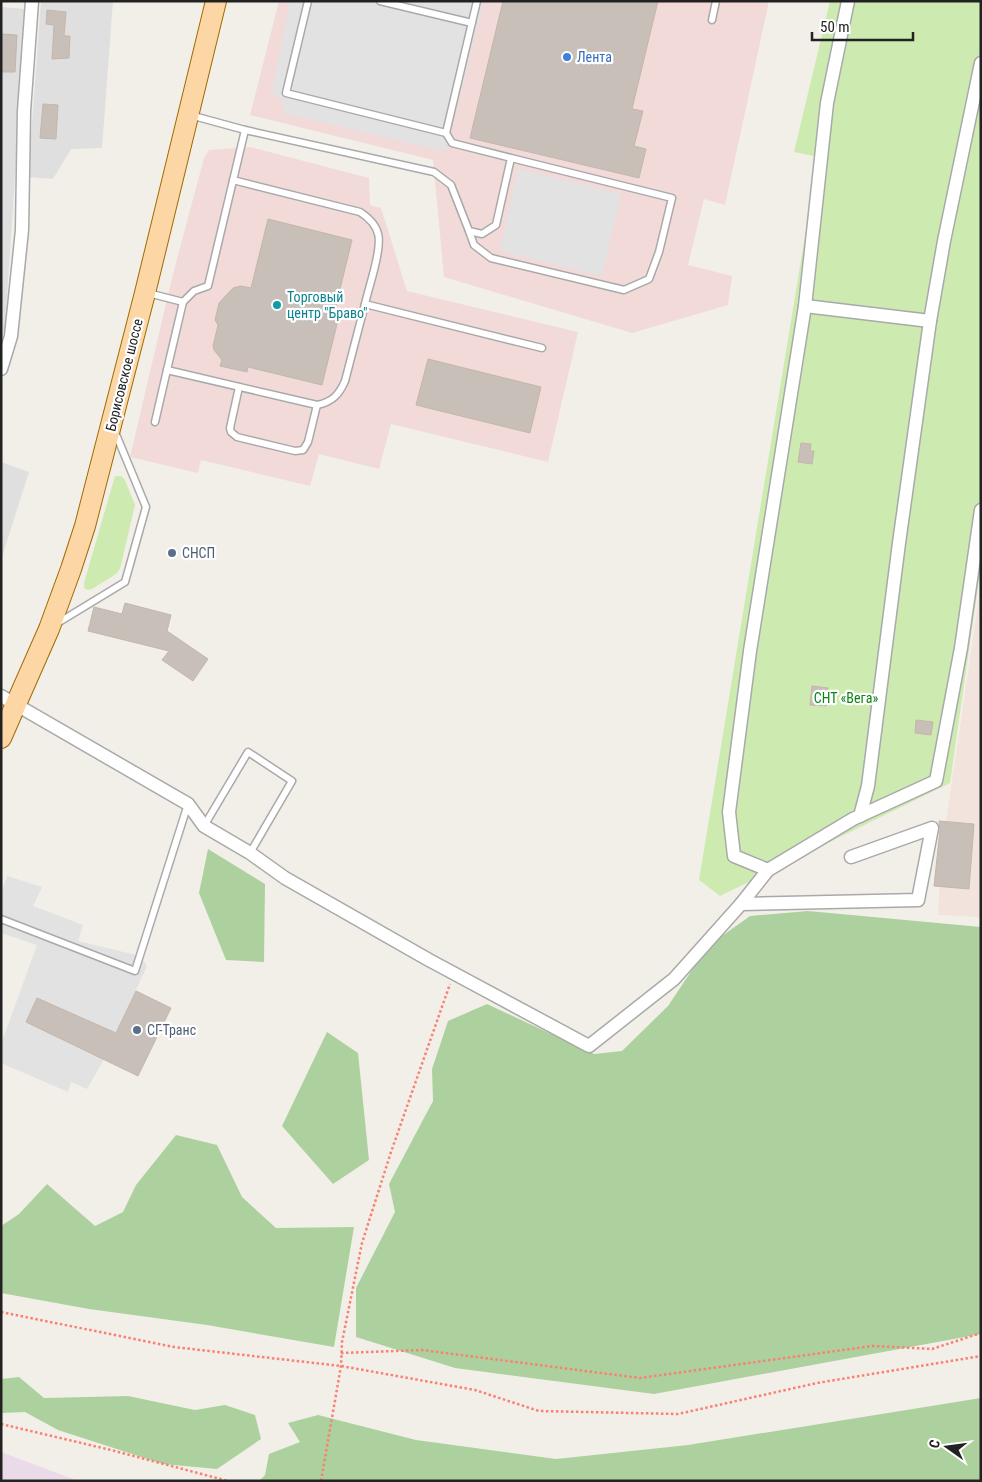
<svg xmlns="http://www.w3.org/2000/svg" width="982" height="1482" font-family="'Roboto Condensed',sans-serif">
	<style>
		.residential { fill: #e0dfdf }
		.commercial { fill: #f2dad9 }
		.industrial { fill: #ebdbe8 }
		.military { fill: #f3e3dd }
		.grass { fill: #cdebb0 }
		.forest { fill: #add19e }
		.parking { fill: #e2e2e2 }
		.building { fill: #c7bfb8; stroke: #c4b6ab }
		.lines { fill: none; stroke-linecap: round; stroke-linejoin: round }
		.service-casing { stroke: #a9a9a9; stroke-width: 9 }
		.minor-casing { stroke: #a9a9a9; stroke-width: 15 }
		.primary-casing { stroke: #a06b00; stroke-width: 22 }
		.path { stroke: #fa8072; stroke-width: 2.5; stroke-dasharray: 2.5 2.5; stroke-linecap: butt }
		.service { stroke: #fff; stroke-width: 6 }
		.minor { stroke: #fff; stroke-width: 12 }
		.primary { stroke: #fcd6a4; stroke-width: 20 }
		.shop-dot { fill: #3f7fe0; stroke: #fff; stroke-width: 2 }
		.culture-dot { fill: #0f9aa8; stroke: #fff; stroke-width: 2 }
		.service-dot { fill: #5c6f8a; stroke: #fff; stroke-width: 2 }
		.labels { text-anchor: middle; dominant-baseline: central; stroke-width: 4.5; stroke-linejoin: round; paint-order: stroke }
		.shop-label { font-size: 14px; fill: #366cbe; stroke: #fff; text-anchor: start }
		.culture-label { font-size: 14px; fill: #0d838f; stroke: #fff; text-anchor: start }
		.street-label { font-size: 14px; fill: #222; stroke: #fff }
		.service-label { font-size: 14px; fill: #4e5e75; stroke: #fff; text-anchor: start }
		.park-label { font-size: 14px; fill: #0c8416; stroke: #fff }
	</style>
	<rect width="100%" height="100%" fill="#f2efe9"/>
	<g class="residential">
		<path d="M41,1H113L102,148L71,149L53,179L28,177Z"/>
		<path d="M1,7L26,9L5,327L1,342Z"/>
		<path d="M1,462L29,472L1,560Z"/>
	</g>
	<g class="commercial">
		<path d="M279,1H769L725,205L704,199L688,265L732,276L728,305L632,333L444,277L433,160L250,115Z"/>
		<path d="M250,147L369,178L370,205L381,208L407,291L578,332L548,462L391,424L379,469L319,454L310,486L201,460L198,473L130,457L173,274L204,158L209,150Z"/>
	</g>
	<path class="industrial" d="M1,1452L78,1481H1Z"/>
	<path class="military" d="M981,584V917L938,915L941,856Z"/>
	<g class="grass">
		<path d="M830,1H981V566L950,783L720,896L699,880L818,157L794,152Z"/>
		<path d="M115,476H121L125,480L135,505L120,569L116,574L92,589L88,590L84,588V583Z"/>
	</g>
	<g class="forest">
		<path d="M208,849L265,884L264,962L226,960L199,893Z"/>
		<path d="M808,911L981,927V1334L654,1394L455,1368L356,1337V1288L395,1212L389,1184L433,1101L432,1069L448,1021L487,1004L594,1054L622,1051L668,1006L708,946L750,916Z"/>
		<path d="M327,1032L358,1053L369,1160L333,1184L282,1126Z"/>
		<path d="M176,1135L217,1145L242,1197L276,1228L354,1227L334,1347L207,1325L89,1309L1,1293V1226L19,1214L47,1184L95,1226L123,1212L136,1185Z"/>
		<path d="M19,1377L44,1398L128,1396L195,1410L225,1405L255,1415L261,1439L217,1469L163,1464L58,1430L25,1412L1,1413V1379Z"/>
		<path d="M981,1398V1481H259L265,1475L269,1454L300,1442L288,1423L318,1415L416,1440L556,1459L688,1445Z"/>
	</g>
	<g class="parking">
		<path d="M290,1H484L446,152L285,113L281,100L272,92Z"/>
		<path d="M518,169L621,194L602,276L500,251Z"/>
		<path d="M7,876L42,887L33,906L83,925L78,941L140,956L147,966L104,1059L87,1089L71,1082L68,1092L1,1063V1044L37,945L1,933V894Z"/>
	</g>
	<g class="building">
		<path d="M503,1H658L632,109L643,111L634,146L646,149L639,178L470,138Z"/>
		<path d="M47,10L66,12L64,36H70L69,58L52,59L54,25L46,24Z"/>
		<path d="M1,34L17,35L15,72H1Z"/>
		<path d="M43,104L58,105L56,139L40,138Z"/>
		<path d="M268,219L352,240L335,310L340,312L322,385L248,367L247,372L220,366L222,360L214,350L213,346L218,325L215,320L219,303L233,288L241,286L251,288Z"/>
		<path d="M428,359L541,387L530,433L416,405Z"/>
		<path d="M801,443L811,444L810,451H814L812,464L798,462Z"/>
		<path d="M125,603L171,615L167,631L208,659L193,681L162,660L169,651L88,631L94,607L122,614Z"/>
		<path d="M812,686L828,688L826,706L810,705Z"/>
		<path d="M916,720L933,722L931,735L915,733Z"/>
		<path d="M939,821L974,824L969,889L934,886L940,830Z"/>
		<path d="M136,991L171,1008L138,1076L26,1022L37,998L116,1033Z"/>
	</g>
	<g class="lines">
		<g class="service-casing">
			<g id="service">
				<path d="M308,1L286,93L446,133"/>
				<path d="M380,1L472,23"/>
				<path d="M712,20L716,1"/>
				<path d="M190,115L245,130L434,172L451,185L469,231L482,234L496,225L511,158L452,143L446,133L477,1"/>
				<path d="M245,130L208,286L194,291L183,302L167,370L317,405C332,402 339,395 345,381L365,304"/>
				<path d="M233,180L360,212C383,227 381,241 375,266C372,279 368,291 365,304L542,348"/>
				<path d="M469,231L474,245L491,258L624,290L649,279L659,252L672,198L511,158"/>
				<path d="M148,293L183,302"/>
				<path d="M239,387L230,428L231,432L237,437L295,451L303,450L308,442L317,405"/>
				<path d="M155,422L167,370"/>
				<path d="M56,624L125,582L146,507L115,432"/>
				<path d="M204,826L248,752L292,781L250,853"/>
				<path d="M1,919L135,971L188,804"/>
			</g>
		</g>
		<g class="minor-casing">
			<g id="minor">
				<path d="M805,306L930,321"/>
				<path d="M1,369L11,336L22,230L24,111L32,1"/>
				<path d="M1,696L188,804L204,826L250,853L285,878L429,960L589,1046L674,979L741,904L768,870L853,819L936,781L961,648L981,510"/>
				<path d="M860,816L868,786L899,543L930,321L944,241L981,63"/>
				<path d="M768,870L734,856L729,812L750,651L805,306L827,103L848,1"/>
				<path d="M741,904L918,900L932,828L851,857"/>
			</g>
		</g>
		<g class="primary-casing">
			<path id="primary" d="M1,738L49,629L71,569L85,526L145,293L216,1"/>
		</g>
		<g class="path">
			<path d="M1,1312L174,1347L341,1366L475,1390L539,1411L678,1414L817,1383L981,1356"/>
			<path d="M341,1353L422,1350L640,1378L872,1346L932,1349L981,1333"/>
			<path d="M1,1424L111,1450L228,1481"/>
			<path d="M321,1481L341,1366L342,1342L362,1243L391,1152L450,984"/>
		</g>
		<use href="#service" class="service"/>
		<use href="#minor" class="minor"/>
		<use href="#primary" class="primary"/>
	</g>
	<circle class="shop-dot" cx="567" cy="57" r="5"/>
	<circle class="culture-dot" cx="277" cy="305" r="5"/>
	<g class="service-dot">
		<circle cx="172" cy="553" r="5"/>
		<circle cx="137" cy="1030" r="5"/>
	</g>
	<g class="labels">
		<g class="shop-label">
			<text x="577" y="57">Лента</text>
		</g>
		<g class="culture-label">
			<text x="287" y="297">Торговый<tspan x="287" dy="16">центр "Браво"</tspan></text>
		</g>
		<g class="street-label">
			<text transform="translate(124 375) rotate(-76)">Борисовское шоссе</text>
		</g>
		<g class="service-label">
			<text x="182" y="553">СНСП</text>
			<text x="147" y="1030">СГ-Транс</text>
		</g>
		<g class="park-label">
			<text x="846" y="698">СНТ «Вега»</text>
		</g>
	</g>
	<rect width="982" height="1482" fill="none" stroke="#222222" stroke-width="5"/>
	<g transform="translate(947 1447) rotate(284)" stroke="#ffffff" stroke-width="4" paint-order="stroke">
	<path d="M0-4L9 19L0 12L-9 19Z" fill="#222222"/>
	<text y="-8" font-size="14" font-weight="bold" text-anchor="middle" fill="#222222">С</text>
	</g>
	<path d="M812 32v8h101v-8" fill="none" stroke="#222222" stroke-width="2.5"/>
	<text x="820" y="32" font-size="15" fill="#222222" stroke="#ffffff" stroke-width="4" paint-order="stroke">50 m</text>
</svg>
